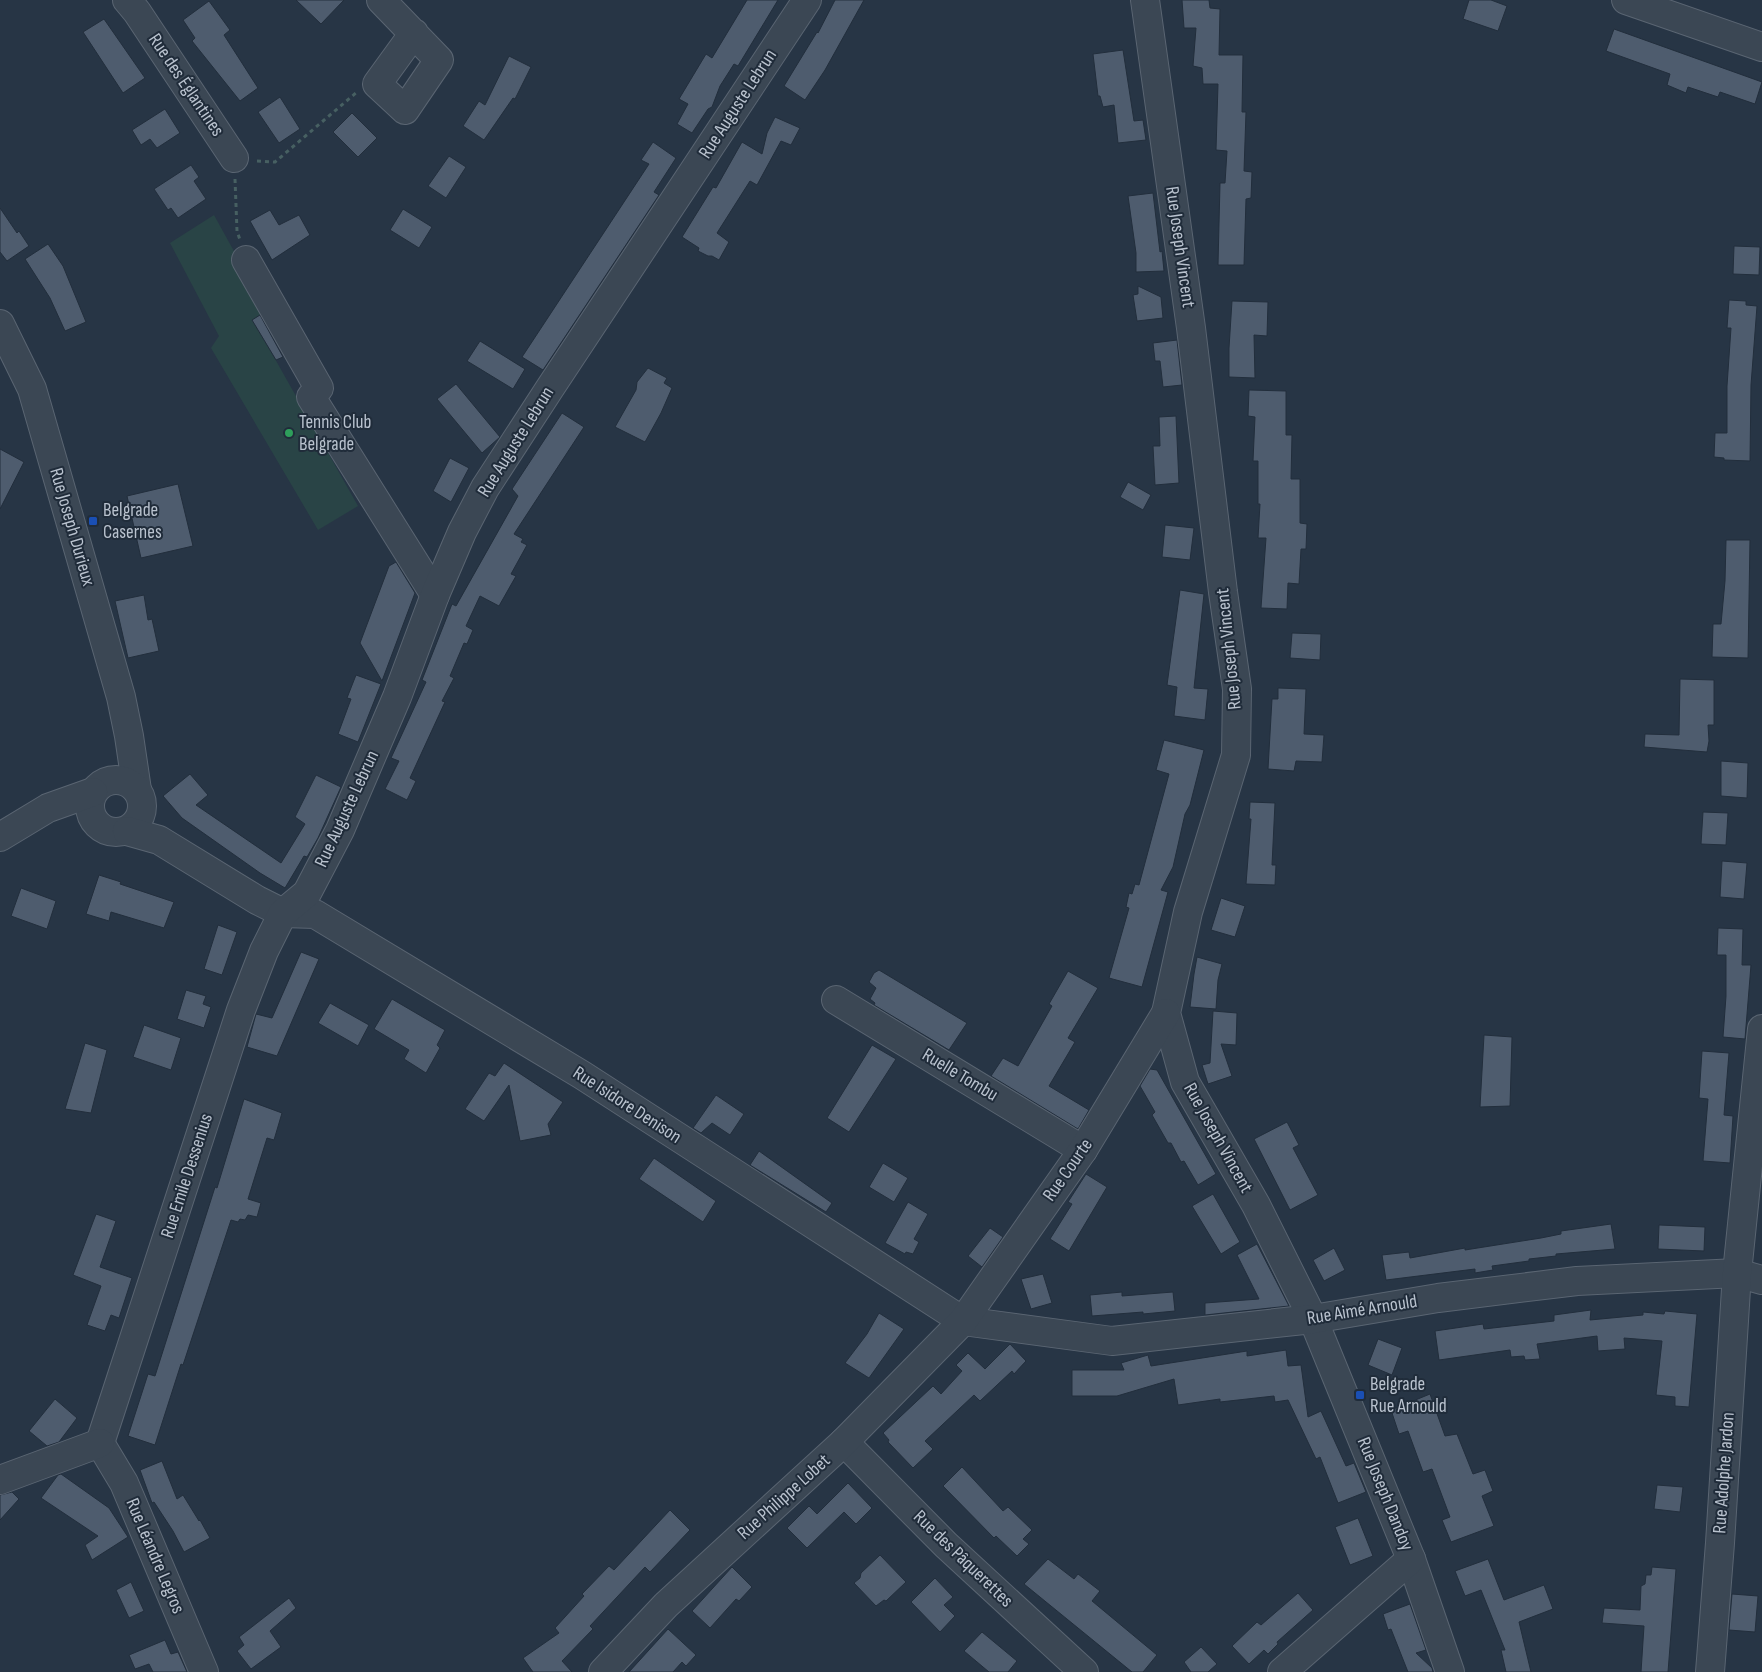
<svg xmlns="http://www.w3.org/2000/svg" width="1762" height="1672" font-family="'Sofia Sans Condensed',sans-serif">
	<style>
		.green { fill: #294446 }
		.building { fill: #4e5c6e; stroke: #222e3c }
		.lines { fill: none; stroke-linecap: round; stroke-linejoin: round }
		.minor-casing { stroke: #5a6572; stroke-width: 30 }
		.path { stroke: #476062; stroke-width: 3; stroke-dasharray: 4 4; stroke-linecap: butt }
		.minor { stroke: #3b4754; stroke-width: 28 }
		.leisure-dot { fill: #2e9e5b; stroke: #202c3a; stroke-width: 2 }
		.transit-dot { fill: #1a4fb4; stroke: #202c3a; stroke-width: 2 }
		.labels { text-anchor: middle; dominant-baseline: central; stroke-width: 4; stroke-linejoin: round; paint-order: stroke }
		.street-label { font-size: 19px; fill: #b9c2ce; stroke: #202c3a }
		.poi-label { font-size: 19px; fill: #b9c2ce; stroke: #202c3a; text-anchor: start }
	</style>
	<rect width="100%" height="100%" fill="#273545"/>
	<path class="green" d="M214,215L267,311L253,320L358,506L318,530L211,348L219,336L170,243Z"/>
	<g class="building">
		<path d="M296,0H344L321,24Z"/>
		<path d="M747,0H778L738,66L734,64L720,86L712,107L708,109L692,133L677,124L688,104L679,99L706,54L712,58Z"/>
		<path d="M835,0H864L825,70L805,100L784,86L817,32L818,33Z"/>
		<path d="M1182,0H1209L1210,8L1220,9L1219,55H1243L1242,112H1246L1244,171L1252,172L1251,198L1246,199L1244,265H1218L1220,183H1225L1227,151L1216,150L1218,84H1203L1202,68L1193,66L1196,28H1184Z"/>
		<path d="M1469,0H1491L1507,6L1498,31L1463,19Z"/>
		<path d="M209,1L230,30L224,35L258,88L240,101L192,41L195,38L183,20Z"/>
		<path d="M104,19L145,78L123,93L83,32Z"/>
		<path d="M1614,29L1762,82L1755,104L1720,92L1718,97L1688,87L1686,93L1667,85L1670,74L1606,51Z"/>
		<path d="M1123,50L1134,121L1143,120L1146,140L1118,143L1114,105L1103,107L1100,96H1098L1093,54Z"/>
		<path d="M509,56L531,67L515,99L513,98L484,140L463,126L479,101L485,105Z"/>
		<path d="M280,97L300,129L279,143L258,112Z"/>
		<path d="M165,109L180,133L157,148L150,139L141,145L132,130Z"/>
		<path d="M352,113L377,138L358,157L333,132Z"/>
		<path d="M775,117L800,128L791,145L781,141L757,185L750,181L717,233L729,242L719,260L712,256H708L698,251L699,248L682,237L713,187L716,188L742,142L762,154L767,133Z"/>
		<path d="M653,142L676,158L654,192L659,195L543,370L522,357L649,164L641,160Z"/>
		<path d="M449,156L466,167L446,198L428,186Z"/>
		<path d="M191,165L199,177L194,181L206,199L178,218L171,208L168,210L154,189Z"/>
		<path d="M1153,193L1160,252L1162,251L1164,271L1136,272V253L1128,196Z"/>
		<path d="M0,208L17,233L19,231L29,246L7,261L0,252Z"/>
		<path d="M403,209L432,227L419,248L390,230Z"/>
		<path d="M270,210L279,225L299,215L310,235L272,260L250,221Z"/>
		<path d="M48,244L63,266L86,322L65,331L50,298L25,259Z"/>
		<path d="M1734,246L1760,247L1759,275L1733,274Z"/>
		<path d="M1138,286L1161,297L1163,318L1137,321L1133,295L1138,294Z"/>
		<path d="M1729,300L1746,301V305L1757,306L1751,385L1750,461L1724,460V458L1714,457L1715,433H1727V386L1731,328H1727Z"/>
		<path d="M1232,301L1268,302L1267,336L1254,335L1255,378L1229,377V348Z"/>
		<path d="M260,315L283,357L276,360L252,320Z"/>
		<path d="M1177,340L1182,385L1163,387L1160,361H1155L1153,343Z"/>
		<path d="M480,341L525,369L513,389L467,361Z"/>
		<path d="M648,368L667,378L664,383L672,388L661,413L645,442L615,427L636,390L637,382Z"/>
		<path d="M456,384L500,437L482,453L437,399Z"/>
		<path d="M1249,390L1286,391V435H1292L1291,479H1300V523L1307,524L1306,549H1301L1299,584L1288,583L1287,609L1261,608L1266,538H1258L1260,504H1258V461H1253L1255,417L1248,416Z"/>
		<path d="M562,413L584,427L514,534L523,539L521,542L527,545L511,574L516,576L499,606L480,596L466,626L473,630L467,644L464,643L450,676L454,678L442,701L445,702L410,778L416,781L407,800L385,789L399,761L391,758L426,682L422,680L452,604L456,606L518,496L512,489Z"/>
		<path d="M1176,416L1179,483L1155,485L1153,446H1160L1159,417Z"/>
		<path d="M0,449L24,462L0,509Z"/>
		<path d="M450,458L469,468L451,502L433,491Z"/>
		<path d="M1128,482L1151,495L1143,510L1120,497Z"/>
		<path d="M178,484L193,546L141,558L127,496Z"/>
		<path d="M1165,525L1194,528L1190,560L1162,557Z"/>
		<path d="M1726,540H1750L1748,658L1712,657L1713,624H1721L1725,581Z"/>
		<path d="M396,562L415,593L382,681L360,643L389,566Z"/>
		<path d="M1180,590L1204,594L1194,688L1208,689L1205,720L1174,716L1177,687L1167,685Z"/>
		<path d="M144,595L148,620L152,619L159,651L128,658L115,601Z"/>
		<path d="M1292,633L1321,634L1320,660L1290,658Z"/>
		<path d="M356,675L381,684L358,742L338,734L351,699L347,698Z"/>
		<path d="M1680,679L1714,680V725H1708L1709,741L1707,752L1644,747L1645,734L1679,735Z"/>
		<path d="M1278,688L1306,689L1304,734L1324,735L1322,762L1296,761L1294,771L1268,769L1272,699H1278Z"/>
		<path d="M1164,740L1204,750L1190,805L1185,814L1173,867L1161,890L1168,892L1142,987L1109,978L1129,908L1126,907L1129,893L1132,894L1135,884L1139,885L1169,774L1156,770Z"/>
		<path d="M1721,761L1748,763L1747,798L1721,796Z"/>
		<path d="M190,774L208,795L196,805L281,863L305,824L295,817L316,775L341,787L318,838L307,857L304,856L285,888L260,873L182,818L163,796Z"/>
		<path d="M1250,802L1275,803L1272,865H1276L1275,885L1246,884L1251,819H1249Z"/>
		<path d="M1703,812L1728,813L1726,845L1701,844Z"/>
		<path d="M1722,861L1747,863L1744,899L1720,897Z"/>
		<path d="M99,875L121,882L120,884L174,902L164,928L111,912L109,921L86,914Z"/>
		<path d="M21,888L56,901L47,929L11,916Z"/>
		<path d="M1221,898L1245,906L1235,937L1211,930Z"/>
		<path d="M218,925L237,932L222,975L204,969Z"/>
		<path d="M1718,928L1743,929L1742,965H1751L1745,1039L1723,1037L1726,996V955H1717Z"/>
		<path d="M301,952L319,959L277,1056L247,1047L256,1014L272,1018Z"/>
		<path d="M1197,957L1222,964L1218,980L1216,1009L1190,1007L1194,974Z"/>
		<path d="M879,970L967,1023L949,1050L874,1005L875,1003L870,999L876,988L869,982L874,973Z"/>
		<path d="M1068,971L1098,988L1068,1038L1075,1042L1049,1086L1089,1110L1078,1129L991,1076L1003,1058L1018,1066L1052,1006L1049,1004Z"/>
		<path d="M186,990L206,996L203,1004L211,1007L204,1028L177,1019Z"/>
		<path d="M392,999L445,1030L437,1045L440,1048L426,1073L404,1059L409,1050L374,1029Z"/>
		<path d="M330,1003L369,1025L358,1046L318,1023Z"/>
		<path d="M1213,1011L1237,1013L1236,1045L1221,1044L1232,1076L1208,1084L1202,1065L1210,1063Z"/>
		<path d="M144,1025L181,1038L171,1070L133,1057Z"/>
		<path d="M1484,1035L1512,1037L1510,1106L1480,1107Z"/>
		<path d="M85,1043L107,1050L91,1113L65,1109Z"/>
		<path d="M872,1045L896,1059L849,1132L827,1118Z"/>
		<path d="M1702,1051L1729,1053L1724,1115L1733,1116L1730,1163L1703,1161L1708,1099L1699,1098Z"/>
		<path d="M504,1063L563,1102L548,1124L551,1135L520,1141L509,1085L484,1121L465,1109L489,1073L495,1076Z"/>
		<path d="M1150,1069L1157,1070L1216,1174L1198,1185L1184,1161L1181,1162L1171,1143H1168L1152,1115L1155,1112L1140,1086Z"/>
		<path d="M716,1095L744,1114L730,1135L712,1123L701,1133L693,1128Z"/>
		<path d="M244,1099L282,1113L274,1140L267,1138L248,1199L261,1203L257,1217L248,1215L245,1220L240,1219L238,1222L231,1220L183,1365L181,1364L155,1445L128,1436L148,1374L155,1376L215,1187L217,1188Z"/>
		<path d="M1287,1122L1299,1145L1293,1148L1318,1195L1290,1210L1254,1139Z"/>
		<path d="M759,1151L832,1203L826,1212L750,1165Z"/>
		<path d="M654,1158L716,1201L703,1222L639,1179Z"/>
		<path d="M883,1163L908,1178L894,1202L869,1187Z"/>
		<path d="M1086,1174L1107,1187L1069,1251L1050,1239L1072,1204L1068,1202Z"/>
		<path d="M1213,1194L1240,1242L1221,1254L1192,1206Z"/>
		<path d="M908,1202L928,1214L914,1239L919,1242L913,1254L906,1252L905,1254L885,1243Z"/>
		<path d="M96,1214L116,1221L100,1267L132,1278L119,1318L111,1315L105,1331L87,1325L101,1286L73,1275Z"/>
		<path d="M1611,1224L1615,1249L1556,1254V1256L1529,1259V1261L1492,1266L1493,1270L1475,1273V1269L1386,1280L1382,1255L1409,1252L1410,1258L1465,1248V1250L1541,1238L1561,1234V1231Z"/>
		<path d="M1659,1225L1705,1227L1704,1251L1658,1249Z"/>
		<path d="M990,1228L1003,1237L982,1267L968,1256Z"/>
		<path d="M1257,1244L1289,1306L1205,1315V1303L1259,1299L1237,1255Z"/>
		<path d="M1334,1248L1345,1270L1324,1281L1313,1260Z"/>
		<path d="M1043,1274L1052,1303L1031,1309L1021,1279Z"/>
		<path d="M1122,1292V1296L1173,1292L1175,1311L1143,1314V1312L1092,1316L1090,1295Z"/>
		<path d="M1591,1310L1590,1320L1643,1315V1312L1664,1314L1665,1311L1697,1314L1689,1407L1675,1406V1397L1656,1395L1662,1341L1624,1338L1625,1349L1598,1351L1597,1336L1537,1344L1540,1359L1525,1360L1524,1356L1511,1357L1510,1350L1439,1360L1435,1331L1483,1324L1484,1329L1554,1321V1315Z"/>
		<path d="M879,1313L904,1329L869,1378L845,1363L867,1334Z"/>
		<path d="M1378,1339L1402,1348L1392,1375L1368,1365Z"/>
		<path d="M1010,1344L1026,1361L1014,1374L1012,1371L980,1401L974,1395L925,1441L933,1449L913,1468L888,1442L889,1440L883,1433L933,1386L941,1394L962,1371L956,1365L968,1353L985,1369Z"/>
		<path d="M1286,1350L1288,1366L1301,1365L1308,1417L1321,1411L1346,1466L1354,1463L1366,1492L1338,1503L1320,1457L1316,1459L1288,1400L1275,1402L1274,1396L1220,1402V1399L1178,1405L1174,1379L1117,1396H1072V1370H1124L1121,1363L1148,1355L1151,1366L1247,1351V1356Z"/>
		<path d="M1430,1394L1445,1436L1457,1434L1473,1474L1485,1470L1493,1491L1482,1496L1494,1526L1451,1542L1442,1520L1450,1517L1432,1469L1423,1472L1408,1431L1399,1434L1391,1410Z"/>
		<path d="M55,1399L77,1418L59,1442L47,1446L29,1431Z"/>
		<path d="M162,1461L177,1499L183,1495L199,1521L200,1520L210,1538L184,1552L173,1531L154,1502L152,1503L140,1470Z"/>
		<path d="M962,1467L1003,1511L1008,1507L1032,1530L1023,1539L1029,1544L1017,1556L996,1536L994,1538L943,1486Z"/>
		<path d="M61,1474L109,1508L128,1537L92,1560L85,1545L98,1536L41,1498L58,1475Z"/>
		<path d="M848,1483L872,1508L856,1524L844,1512L807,1548L787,1528L809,1506L817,1514Z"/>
		<path d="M1657,1485L1683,1487L1680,1512L1654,1509Z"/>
		<path d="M12,1492L19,1499L0,1520V1495Z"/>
		<path d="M670,1510L690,1530L650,1572L645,1567L590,1626L593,1629L562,1661L572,1672H533L523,1658L559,1633L555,1628L584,1596L582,1594L609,1566L614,1570Z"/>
		<path d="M1358,1518L1373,1556L1350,1565L1335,1527Z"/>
		<path d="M880,1555L906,1582L886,1601L884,1600L876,1606L854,1583L860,1578L861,1573Z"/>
		<path d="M1048,1559L1074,1579L1078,1574L1100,1591L1092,1601L1157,1655L1143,1672H1132L1024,1584Z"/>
		<path d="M1488,1559L1504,1600L1544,1585L1553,1609L1519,1622L1531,1672H1506L1501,1650H1505L1481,1590L1465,1596L1455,1571Z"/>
		<path d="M732,1567L752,1587L739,1601L736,1599L710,1628L692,1611Z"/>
		<path d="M1652,1567L1676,1569L1668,1672H1641L1644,1626L1602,1623L1604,1608L1640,1610L1641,1586L1645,1584L1646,1575H1651Z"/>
		<path d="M935,1578L953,1597L944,1605L955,1616L940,1632L911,1602Z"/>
		<path d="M131,1582L144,1611L129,1618L116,1590Z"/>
		<path d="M1298,1593L1313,1610L1277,1642L1278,1644L1268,1654L1264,1650L1249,1664L1232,1646L1257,1622L1261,1625Z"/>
		<path d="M1732,1594L1758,1596L1755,1632L1729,1630Z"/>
		<path d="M289,1598L296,1608L270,1631L281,1647L251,1669L237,1651L244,1645L239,1637Z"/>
		<path d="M1410,1604L1426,1650L1416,1653L1432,1668L1433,1672H1408L1391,1629L1388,1630L1383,1614Z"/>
		<path d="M668,1629L696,1655L686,1666L682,1662L673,1672H629Z"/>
		<path d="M982,1632L1017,1661L1008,1672H989L964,1651Z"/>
		<path d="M165,1640L171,1654L178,1652L187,1672H153L149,1664L135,1669L129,1655Z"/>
		<path d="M1201,1647L1217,1664L1208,1672H1191L1184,1662Z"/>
	</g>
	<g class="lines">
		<g class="minor-casing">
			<g id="minor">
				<path d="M127,0L137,12L234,158"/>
				<path d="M381,0L439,60L405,110L377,84L414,33"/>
				<path d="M1145,0L1191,328L1223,592L1237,689L1236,755L1188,912L1166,1013L1185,1082L1256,1205L1313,1319L1411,1559L1450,1672"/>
				<path d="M1626,0L1762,47"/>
				<path d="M246,260L319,388L311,397L435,595"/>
				<path d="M0,324L32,389L121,697L129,736L137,790"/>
				<circle cx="116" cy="806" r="26"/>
				<path d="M127,831L159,840L257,900L283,913L315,914L582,1075L963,1321L1112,1341L1313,1319L1438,1298L1577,1281L1737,1273L1762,1280"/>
				<path d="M0,837L48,808L93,792"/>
				<path d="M836,1000L1083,1150"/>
				<path d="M844,1442L946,1545L1084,1672"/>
				<path d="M100,1443L241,1010L264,951L283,913L307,893L340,830L397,697L435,595L462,532L485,488L550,388L807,0"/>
				<path d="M100,1443L124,1483L204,1672"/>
				<path d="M0,1480L100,1443"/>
				<path d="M603,1672L666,1605L844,1442L963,1321L1083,1150L1166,1013"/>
				<path d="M1282,1672L1411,1559"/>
				<path d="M1710,1672L1720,1543L1737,1273L1762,1029"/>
			</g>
		</g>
		<g class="path">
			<path d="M257,161L275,162L357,92"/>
			<path d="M235,179L237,231L240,240"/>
		</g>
		<use href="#minor" class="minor"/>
	</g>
	<circle class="leisure-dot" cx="289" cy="433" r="5"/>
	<g class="transit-dot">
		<rect x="88" y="516" width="10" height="10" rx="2.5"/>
		<rect x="1355" y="1390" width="10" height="10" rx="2.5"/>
	</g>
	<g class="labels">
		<g class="street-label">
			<text transform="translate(186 85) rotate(56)">Rue des Églantines</text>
			<text transform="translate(738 104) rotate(-57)">Rue Auguste Lebrun</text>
			<text transform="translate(1180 247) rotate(82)">Rue Joseph Vincent</text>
			<text transform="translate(516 442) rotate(-58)">Rue Auguste Lebrun</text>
			<text transform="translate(72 527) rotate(74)">Rue Joseph Durieux</text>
			<text transform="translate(1229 649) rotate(-96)">Rue Joseph Vincent</text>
			<text transform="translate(347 809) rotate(-65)">Rue Auguste Lebrun</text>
			<text transform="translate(960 1075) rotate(31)">Ruelle Tombu</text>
			<text transform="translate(627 1105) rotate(33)">Rue Isidore Denison</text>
			<text transform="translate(1218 1138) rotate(61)">Rue Joseph Vincent</text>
			<text transform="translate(1068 1170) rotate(-55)">Rue Courte</text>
			<text transform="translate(187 1176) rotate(-72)">Rue Emile Dessenius</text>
			<text transform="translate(1362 1310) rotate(-9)">Rue Aimé Arnould</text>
			<text transform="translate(1724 1473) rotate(-86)">Rue Adolphe Jardon</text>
			<text transform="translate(1385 1494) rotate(68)">Rue Joseph Dandoy</text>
			<text transform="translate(784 1497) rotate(-42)">Rue Philippe Lobet</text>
			<text transform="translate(155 1556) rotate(67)">Rue Léandre Legros</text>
			<text transform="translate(963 1559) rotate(44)">Rue des Pâquerettes</text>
		</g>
		<g class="poi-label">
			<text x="299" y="422">Tennis Club<tspan x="299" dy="22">Belgrade</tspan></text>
			<text x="103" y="510">Belgrade<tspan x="103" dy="22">Casernes</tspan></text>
			<text x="1370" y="1384">Belgrade<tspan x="1370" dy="22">Rue Arnould</tspan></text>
		</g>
	</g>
</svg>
